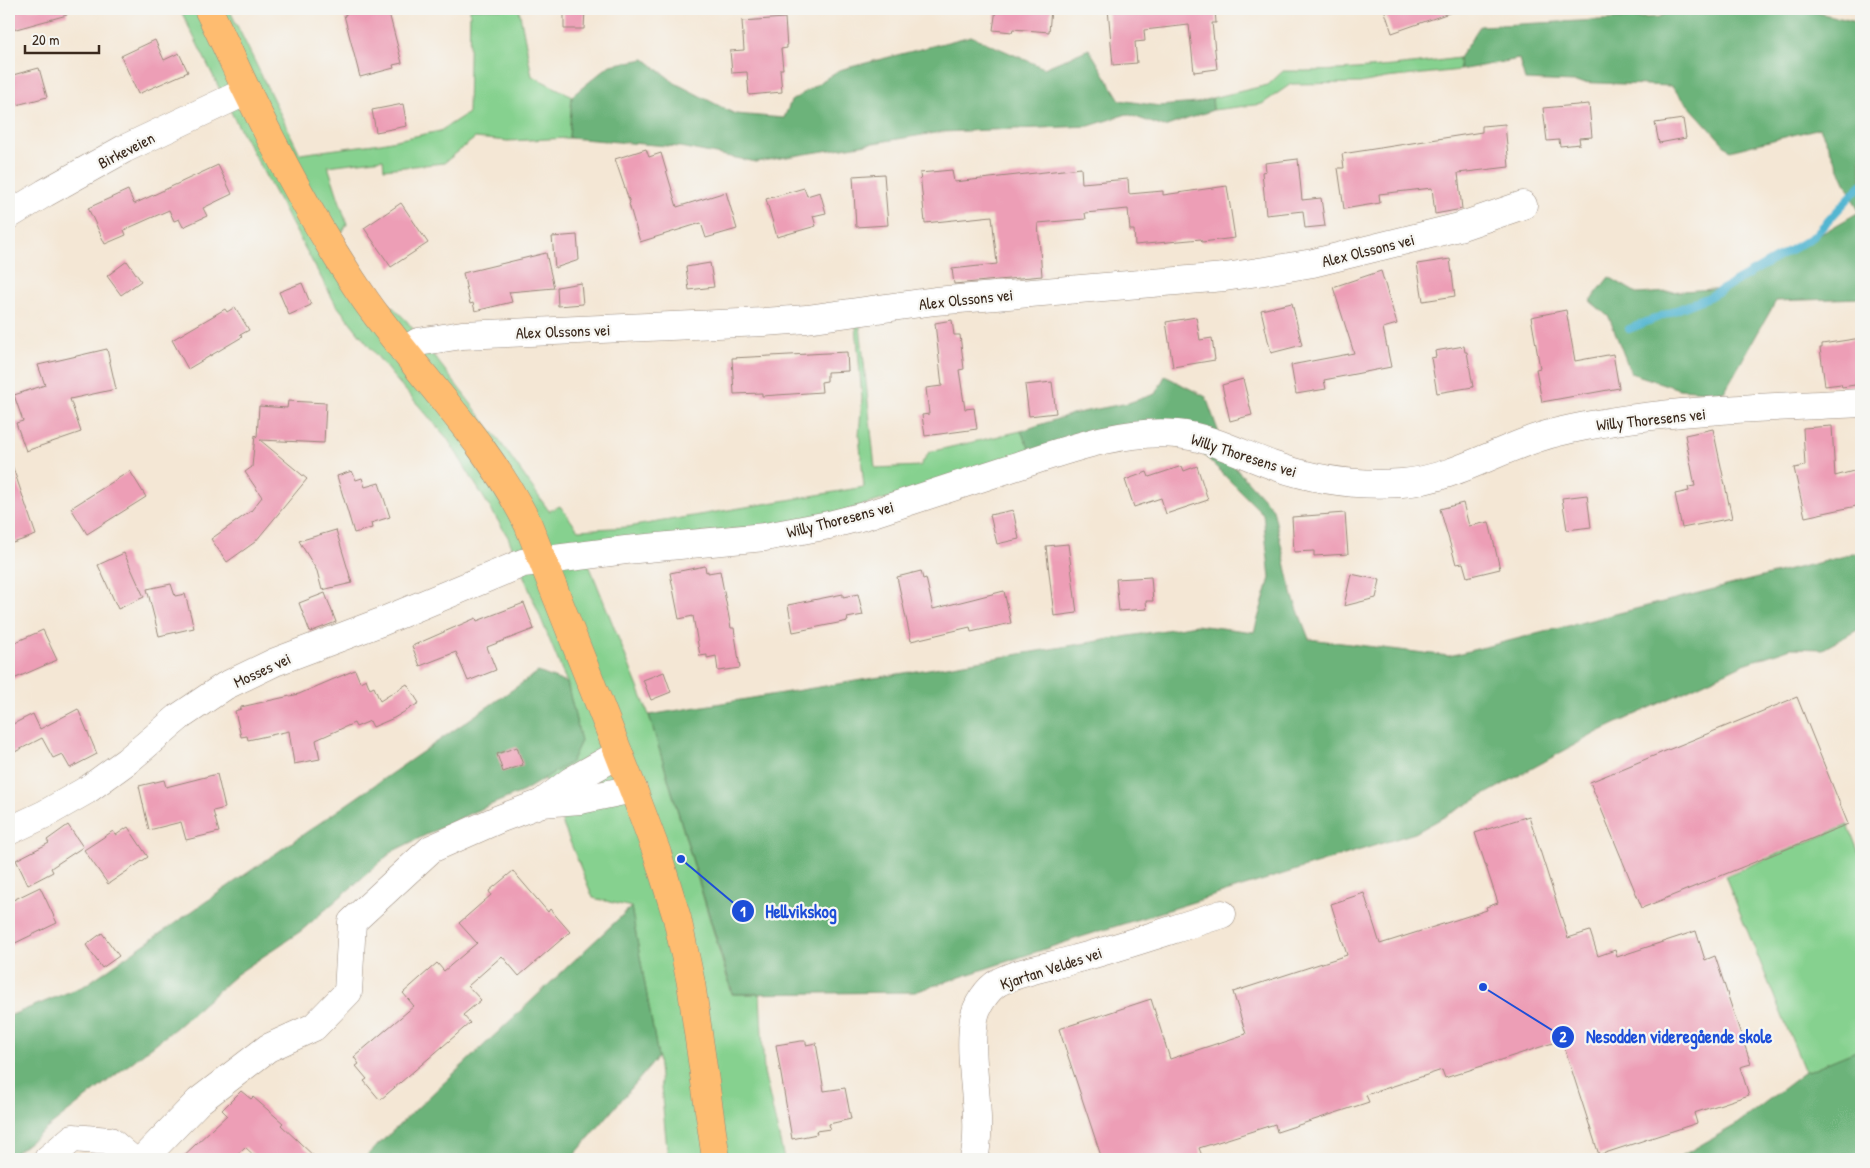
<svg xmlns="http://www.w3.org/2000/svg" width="1870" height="1168" font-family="'Patrick Hand',sans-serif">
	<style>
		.green { fill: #86d18f; stroke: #607e56 }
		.forest { fill: #6cb37a; stroke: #546e4c }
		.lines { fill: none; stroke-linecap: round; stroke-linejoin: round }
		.stream { stroke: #52b6d1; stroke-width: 8 }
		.building { fill: #ed9eb6 }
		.minor-casing { stroke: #98887a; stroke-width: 29 }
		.major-casing { stroke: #98887a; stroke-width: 29 }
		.minor { stroke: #fff; stroke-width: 28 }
		.major { stroke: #febc70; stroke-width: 28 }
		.labels { text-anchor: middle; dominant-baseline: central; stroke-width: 4.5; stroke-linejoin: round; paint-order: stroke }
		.street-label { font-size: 16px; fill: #3b2a1e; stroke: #f6f6f2 }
		.leader { fill: none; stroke: #1d4ed8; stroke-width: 2 }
		.callout-dot { fill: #1d4ed8; stroke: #f6f6f2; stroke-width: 2 }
		.mark-label { font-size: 15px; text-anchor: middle; font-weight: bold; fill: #fff }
		.callout-label { font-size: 18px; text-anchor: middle; font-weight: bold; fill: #1d4ed8; stroke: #f6f6f2; stroke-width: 4.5; stroke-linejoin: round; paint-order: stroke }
	</style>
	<rect width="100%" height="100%" fill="#f6f6f2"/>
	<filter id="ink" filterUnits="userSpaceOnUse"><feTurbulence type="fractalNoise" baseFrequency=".02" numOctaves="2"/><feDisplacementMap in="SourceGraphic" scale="10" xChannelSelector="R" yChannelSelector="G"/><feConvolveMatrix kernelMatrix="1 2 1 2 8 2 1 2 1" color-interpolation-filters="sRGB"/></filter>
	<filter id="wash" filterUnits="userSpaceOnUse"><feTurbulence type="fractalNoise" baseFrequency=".0096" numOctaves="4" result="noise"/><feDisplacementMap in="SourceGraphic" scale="20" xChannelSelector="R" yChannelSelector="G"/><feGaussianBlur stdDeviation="1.12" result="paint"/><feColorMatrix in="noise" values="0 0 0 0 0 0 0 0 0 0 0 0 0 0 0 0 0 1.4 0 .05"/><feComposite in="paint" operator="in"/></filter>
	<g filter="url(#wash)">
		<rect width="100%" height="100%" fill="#f4e7d5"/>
		<g class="green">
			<path d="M180,9H229L300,154L381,143L440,131L468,113L470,9H519L532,76L572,96L569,138L508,141L475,138L444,163L384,169L383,159L328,166L347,224L340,236L378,292L406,320L496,436L549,511L560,506L578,530L628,527L864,487L859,435L862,398L856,326L860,325L875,468L920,466L929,452L1021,431L1032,454L819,519L582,547L649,715L732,994H760L764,1072L784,1159H668L658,1057L631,907L593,898L544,778L571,762L581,741L567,683L508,537L447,438L392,375L335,303L235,120Z"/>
			<path d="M1459,58L1460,70L1386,78L1360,83L1291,84L1262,104L1213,110L1212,98L1268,85L1283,71C1343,72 1400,66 1459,58Z"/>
			<path d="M1848,825L1861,858V1049L1805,1072L1725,876Z"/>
		</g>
		<g class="forest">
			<path d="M1674,9H1802L1861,23V298L1776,301L1724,392L1679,389L1631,373L1609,317L1590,301L1609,277L1638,294L1728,288L1859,212L1820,128L1730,151L1671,86L1525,80L1519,59L1460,70L1459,58L1480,26L1659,17Z"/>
			<path d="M971,36L1044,68L1089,49L1120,100L1159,106L1197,103L1212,98L1213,110L1164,127L1127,114L1089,126L941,132L756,162L680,147L569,138L572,96L610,65L645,59L675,83L735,114L784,118L791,101L839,70Z"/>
			<path d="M1165,376L1206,397L1229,461L1273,509L1293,597L1309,639L1449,656L1861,552V628L1823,649L1791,648L1744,664L1598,732L1415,833L1081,937L915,992L733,994L649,715L1196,625L1254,632L1270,578L1263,514L1202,453L1123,428L1032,454L1021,431L1072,414L1128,403L1155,394Z"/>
			<path d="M538,672L567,683L581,741L571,762L524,791L471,813L393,851L301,931L237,974L177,1027L9,1158V1016L84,986Z"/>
			<path d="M631,907L658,1057L571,1159H363Z"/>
			<path d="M1861,1049V1159H1676L1734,1126L1805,1072Z"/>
		</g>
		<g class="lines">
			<path class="stream" d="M1629,329L1709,297L1813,237L1861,185"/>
		</g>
		<g id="blocks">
			<g class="building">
				<path d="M9,9H67V15L9,31Z"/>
				<path d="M345,9H388L402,63L393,65L394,68L360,77L344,15H346Z"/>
				<path d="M564,9H585L584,29H564Z"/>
				<path d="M996,9H1051L1049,32L1013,29L1012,32L993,30Z"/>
				<path d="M1108,9H1215L1216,23H1212L1217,69L1194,72L1189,25L1144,30L1145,41L1135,42L1137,63L1113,65Z"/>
				<path d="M1384,9H1452V12L1392,33Z"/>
				<path d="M785,18L787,48L781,49L783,69H780L782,92L749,95L747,72L732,73L730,51L744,50L742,21Z"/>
				<path d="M155,40L164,60L179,53L188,72L138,94L121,56Z"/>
				<path d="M39,68L47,97L9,107V76Z"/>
				<path d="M403,104L407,126L376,132L372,110Z"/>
				<path d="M1589,104L1592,137L1579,138L1580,144L1560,146L1559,140L1547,141L1543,108Z"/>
				<path d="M1683,119L1686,138L1659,143L1655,123Z"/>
				<path d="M1505,124L1509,167L1458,173L1462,209L1435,214L1432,188L1379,194L1380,203L1344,209L1338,168H1344L1342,154L1482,132V126Z"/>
				<path d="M646,149L649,157L661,153L677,207L726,192L737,229L706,238L701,223L640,242L629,204L630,203L615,159Z"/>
				<path d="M1298,159L1302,200L1321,198L1325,226L1305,228L1303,211L1266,215L1262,172L1266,171L1265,163Z"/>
				<path d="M218,165L232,194L203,208L207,216L183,227L179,219L174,221L169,210L124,230L126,235L105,244L88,208L128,190L134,204Z"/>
				<path d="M1081,168L1082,183L1128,179L1129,194L1163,191V195L1227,186L1235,238L1202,242L1201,239L1135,245L1134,230H1130L1128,209L1085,213L1086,219L1038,223L1042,276L954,284L952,269L997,264L992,216L925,223L920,173L952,170L954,182Z"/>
				<path d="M884,174L888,225L856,227L853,176Z"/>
				<path d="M804,188L807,196L820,192L826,213L813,216L816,226L777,237L766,199Z"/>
				<path d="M401,203L428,243L391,267L364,228Z"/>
				<path d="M577,235L579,260L555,268L552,237Z"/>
				<path d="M546,253L554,288L509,292L512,302L475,311L473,303L470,304L463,273Z"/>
				<path d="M1450,259L1455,296L1423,301L1417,264Z"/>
				<path d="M127,261L141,281L121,295L107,276Z"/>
				<path d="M710,263L714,287L689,290L686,267Z"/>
				<path d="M1381,271L1397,324L1383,328L1391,367L1324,380L1326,389L1296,394L1291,365L1354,353L1333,287Z"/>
				<path d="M302,283L311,305L289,315L279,292Z"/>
				<path d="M581,283L583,304L558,306L557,287Z"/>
				<path d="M1292,303L1302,345L1271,353L1261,310Z"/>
				<path d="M235,307L249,330L240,335L242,337L188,369L172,340L225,309L227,312Z"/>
				<path d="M1566,310L1575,361L1613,354L1619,388L1542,402L1536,369L1540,368L1531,317Z"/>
				<path d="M1196,317L1200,340L1212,338L1215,360L1173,367L1166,322Z"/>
				<path d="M952,320L954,335H960L964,369L959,370L965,409L974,408L977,429L925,436L922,415L929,414L926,388L942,386L935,323Z"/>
				<path d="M1861,338V384L1842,387L1841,384L1825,386L1820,348H1822V344Z"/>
				<path d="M1464,346L1465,352H1467L1473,387L1437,393L1431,358L1436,357L1435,351Z"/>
				<path d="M107,349L116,389L70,399L81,432L26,451L16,423L23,421L14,395L45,385L38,365Z"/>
				<path d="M847,352L848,371L827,372V381L821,382L822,392L762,396V393L734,394L732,358Z"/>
				<path d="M1243,379L1252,415L1230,421L1222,385Z"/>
				<path d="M1052,382L1056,413L1029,416L1025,385Z"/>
				<path d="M288,401L326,403L324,443L260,440L307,479L255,542L227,562L211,539L251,511L262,497L245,472L252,467L255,435L257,437L259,406L287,408Z"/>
				<path d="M1832,426L1835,476L1861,469V505L1805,517L1794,468L1805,466L1803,428Z"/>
				<path d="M1713,429L1732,518L1682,528L1675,494L1689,491L1688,487L1695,486L1685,435Z"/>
				<path d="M9,465H12L36,535L13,543L9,529Z"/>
				<path d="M1182,466L1184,471L1197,466L1208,500L1166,514L1161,498L1134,507L1125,480L1147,472L1149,477Z"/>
				<path d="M130,471L146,497L87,534L71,508Z"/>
				<path d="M352,471L356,480L362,478L365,487L379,483L390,517L371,523L372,528L354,533L337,476Z"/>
				<path d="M1587,495L1591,527L1567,530L1562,498Z"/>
				<path d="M1463,503L1469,526L1489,522L1500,569L1467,577L1463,563L1456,564L1440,509Z"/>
				<path d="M1013,510L1019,539L997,544L990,515Z"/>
				<path d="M1345,513L1348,554L1314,556V551L1294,552L1292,517Z"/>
				<path d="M336,530L352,583L322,590L317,571L299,541Z"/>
				<path d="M1068,544L1077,613L1054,616L1046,546Z"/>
				<path d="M124,553L144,597L118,609L98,565Z"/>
				<path d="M705,566L706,572L708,571V573L720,571L731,628H734L740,668L718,671L716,656L707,658V655L700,656L693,616L679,619L670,573Z"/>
				<path d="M921,571L923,579L926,578L933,609L1004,591L1011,623L971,632L970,627L911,641L897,577Z"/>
				<path d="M1351,574L1380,580L1376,598L1344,606Z"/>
				<path d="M1151,577L1153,601H1146L1147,609L1119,611L1116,579Z"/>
				<path d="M171,584L175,596L185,594L194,628L159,636L147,589Z"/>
				<path d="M325,593L336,622L310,632L299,603Z"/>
				<path d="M843,594V597L858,594L863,615L847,618L848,621L793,632L788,605Z"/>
				<path d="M524,603L534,629L487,647L496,670L468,681L456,652L420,666L412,646L476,618L477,621Z"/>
				<path d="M43,630L57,660L9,681V645Z"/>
				<path d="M355,670L360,682L366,679L370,689L374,687L380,701L407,684L419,703L394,718L373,727L370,721L356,727L354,723L316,740L320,759L294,764L289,731L248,740L247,736L241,737L235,711L241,709V707L299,694Z"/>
				<path d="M664,672L671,692L651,700L643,680Z"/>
				<path d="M1797,697L1848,824L1642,908L1590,782Z"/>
				<path d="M78,709L97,754L70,768L62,754L53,758L42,738L9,755V726L33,714L40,729Z"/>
				<path d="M517,747L523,765L503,772L497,754Z"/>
				<path d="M217,774L225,808L213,811L219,832L186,840L181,822L149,830L139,786L164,780L166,787Z"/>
				<path d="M1529,816L1568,938L1590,931L1598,956L1615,950L1617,957L1696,931L1705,960L1715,956L1732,1008L1751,1064L1740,1067L1749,1095L1694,1113L1697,1123L1599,1155L1562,1040L1445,1078L1442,1070L1366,1095L1369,1102L1277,1132L1275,1124L1199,1148L1202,1156L1190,1159H1102L1059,1029L1151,999L1170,1059L1246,1034L1233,992L1347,955L1331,904L1364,893L1380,944L1487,910L1486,907L1498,903L1475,833Z"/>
				<path d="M68,825L83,847L51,868L53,872L28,885L16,860L49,843L47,840Z"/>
				<path d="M128,827L148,857L108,884L84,850L113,831L116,835Z"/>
				<path d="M513,871L548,912L550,909L570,932L519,976L502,956L468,986L481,1000L463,1015L470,1023L380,1100L364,1081L367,1079L356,1066L359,1064L354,1057L414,1006L403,993L437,963L444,971L477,943L459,923L491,895L489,891Z"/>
				<path d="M40,887L57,923L9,946V902Z"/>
				<path d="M102,933L119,956L102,968L86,945Z"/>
				<path d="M801,1041H806V1045L816,1043L824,1091L845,1088L851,1119L829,1124L830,1129L816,1131L817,1134L792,1139L776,1045Z"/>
				<path d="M241,1091L251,1099L253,1097L283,1123L281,1125L317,1159H258L245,1147L232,1159H180L227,1115L222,1110Z"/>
			</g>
		</g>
	</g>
	<g filter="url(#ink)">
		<use href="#blocks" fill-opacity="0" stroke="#98887a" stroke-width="1"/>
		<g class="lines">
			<g class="minor-casing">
				<g id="minor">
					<path d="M9,215L45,193L124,149L247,91"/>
					<path d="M404,351L418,342L462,335L764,322L807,319L935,301L1225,277L1271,270L1313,263L1459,227L1523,205"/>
					<path d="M542,803L571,781L619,754"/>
					<path d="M9,831L45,814L87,790L127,761L179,717L225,686L275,662L381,622L523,563L626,550L765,537L829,525L864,516C913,500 962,484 1011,468C1064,451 1120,429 1177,434C1210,437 1243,455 1275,466C1315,480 1359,486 1402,483C1457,479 1505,444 1558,432C1655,409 1762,408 1861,403"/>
					<path d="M48,1159L73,1138L110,1141L131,1159"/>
					<path d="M143,1159L199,1101L268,1048L314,1027L348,992L352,922L431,849L499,819L542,803L580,800L633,789"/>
					<path d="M974,1159C984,1117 967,1064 974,1019C976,1006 987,989 999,982C1020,971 1053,966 1076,959C1125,946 1173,929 1222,914"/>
				</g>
			</g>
			<g class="major-casing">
				<path id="major" d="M208,9C222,36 234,64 247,91C282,163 320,235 366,301C419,376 487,441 528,524L633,789L657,853L677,918L691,983L716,1159"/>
			</g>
			<use href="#minor" class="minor"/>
			<use href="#major" class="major"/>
		</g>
	</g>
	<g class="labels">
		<g class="street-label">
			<text transform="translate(126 150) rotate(-27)">Birkeveien</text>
			<text transform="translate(1368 250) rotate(-14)">Alex Olssons vei</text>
			<text transform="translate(966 299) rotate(-6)">Alex Olssons vei</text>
			<text transform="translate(563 331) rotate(-2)">Alex Olssons vei</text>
			<text transform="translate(1651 419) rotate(-6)">Willy Thoresens vei</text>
			<text transform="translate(1244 455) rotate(18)">Willy Thoresens vei</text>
			<text transform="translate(840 519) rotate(-14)">Willy Thoresens vei</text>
			<text transform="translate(262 670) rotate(-25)">Mosses vei</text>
			<text transform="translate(1051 968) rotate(-18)">Kjartan Veldes vei</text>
		</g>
	</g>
	<path class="leader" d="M681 859L743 911M1483 987L1563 1037"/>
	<g class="callout-dot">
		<circle cx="681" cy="859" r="5"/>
		<circle cx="1483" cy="987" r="5"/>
		<circle cx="743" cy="911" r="12"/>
		<circle cx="1563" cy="1037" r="12"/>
	</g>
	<g class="mark-label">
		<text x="743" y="917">1</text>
		<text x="1563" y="1042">2</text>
	</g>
	<g class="callout-label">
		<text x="801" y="918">Hellvikskog</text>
		<text x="1679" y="1043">Nesodden videregående skole</text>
	</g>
	<rect width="1870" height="1168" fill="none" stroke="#f6f6f2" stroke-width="30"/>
	<path d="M25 45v8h74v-8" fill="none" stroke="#3b2a1e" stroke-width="2.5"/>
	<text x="32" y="45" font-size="15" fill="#3b2a1e" stroke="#f6f6f2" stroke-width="4" paint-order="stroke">20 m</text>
</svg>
